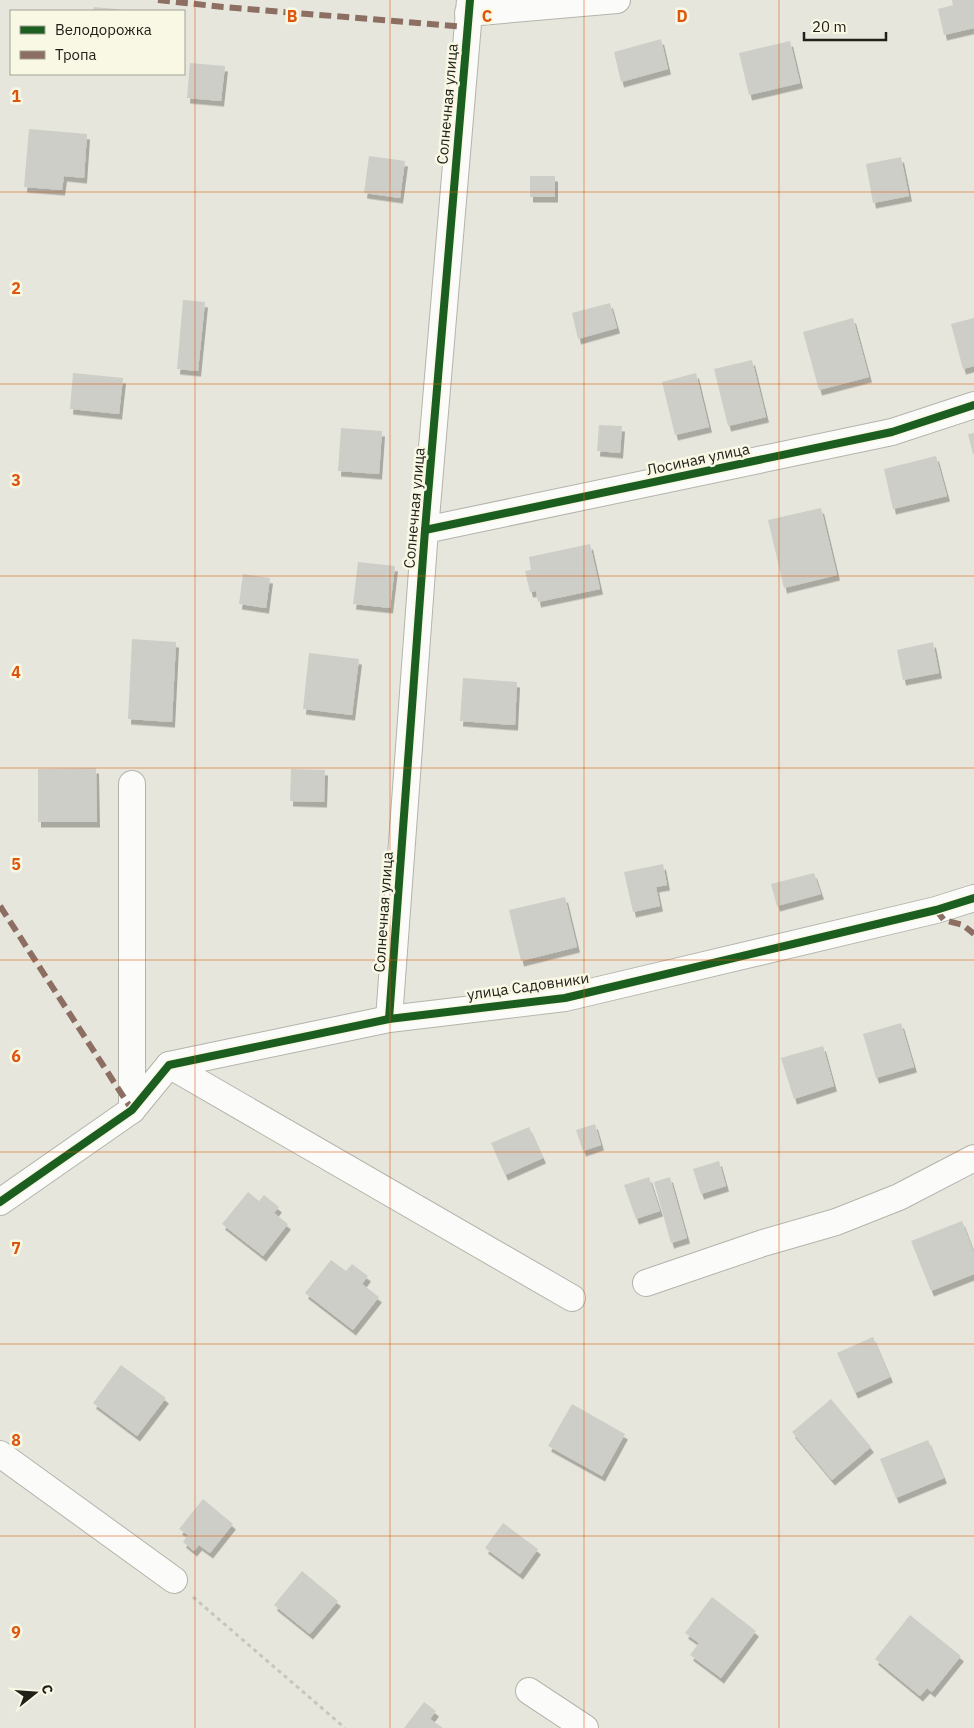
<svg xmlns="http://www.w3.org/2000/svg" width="974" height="1728" font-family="'IBM Plex Sans',sans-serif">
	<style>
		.building { fill: #cdcec7; filter: url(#shadow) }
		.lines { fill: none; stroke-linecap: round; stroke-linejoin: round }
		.minor-casing { stroke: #b4b4ac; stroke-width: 28 }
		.path { stroke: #c6c6c1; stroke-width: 3; stroke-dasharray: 4 4; stroke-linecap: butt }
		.minor { stroke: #fbfbfa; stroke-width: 26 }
		.quiet { stroke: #8d6e63; stroke-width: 6; stroke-dasharray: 12 6; stroke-linecap: butt }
		.cycleway-casing { stroke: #f9f8e5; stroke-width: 11 }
		.cycleway { stroke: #1b5e20; stroke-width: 8 }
		.grid { fill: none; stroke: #de560d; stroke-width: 1; stroke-opacity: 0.55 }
		.labels { text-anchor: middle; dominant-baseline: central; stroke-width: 5; stroke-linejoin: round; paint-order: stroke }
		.street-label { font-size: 15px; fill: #21211a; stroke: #f9f8e5 }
		.grid-label { font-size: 16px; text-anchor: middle; font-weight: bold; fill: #de560d; stroke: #f9f8e5; stroke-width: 5; stroke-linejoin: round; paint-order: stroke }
	</style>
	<defs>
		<filter id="shadow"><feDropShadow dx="3" dy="5.5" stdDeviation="0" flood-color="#0004"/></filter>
	</defs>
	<rect width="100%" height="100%" fill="#e7e6dc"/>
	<g class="building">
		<path d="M952,0H974V28L944,35L938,9L953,5Z"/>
		<path d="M94,7L126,10V11H93Z"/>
		<path d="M661,39L668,69L621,82L614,52Z"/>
		<path d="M790,41L800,83L749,95L739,53Z"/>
		<path d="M190,63L225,66L221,101L187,98Z"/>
		<path d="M29,129L87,134L84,178L64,176L62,190L24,187Z"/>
		<path d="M369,156L405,161L400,198L364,193Z"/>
		<path d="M901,157L909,196L873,203L866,164Z"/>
		<rect x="530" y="176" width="25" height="21"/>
		<path d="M183,300L205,302L198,371L177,369Z"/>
		<path d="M610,303L617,328L578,339L572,313Z"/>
		<path d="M853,318L869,377L819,390L803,332Z"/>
		<path d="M974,318V366L963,369L951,324Z"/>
		<path d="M752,360L766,417L728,426L714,369Z"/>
		<path d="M73,373L123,378L119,414L70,409Z"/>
		<path d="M696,373L709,427L675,435L662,382Z"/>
		<path d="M599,425L622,426L620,453L597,451Z"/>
		<path d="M341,428L382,431L379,474L338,471Z"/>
		<path d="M974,433V454H973L968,434Z"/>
		<path d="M936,456L947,496L893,509L884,469Z"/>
		<path d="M821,508L837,575L784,588L768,520Z"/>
		<path d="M590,544L600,589L538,602L536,591L530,592L525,571L531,570L529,557Z"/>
		<path d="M358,562L395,566L390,608L353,604Z"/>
		<path d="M243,574L270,578L266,608L239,604Z"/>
		<path d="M132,639L176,642L172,722L128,719Z"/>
		<path d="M933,642L939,673L903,680L897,650Z"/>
		<path d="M309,653L359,659L352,715L303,709Z"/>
		<path d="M463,678L517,682L515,725L460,721Z"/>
		<path d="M96,768L97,822H38V769Z"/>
		<path d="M291,769L325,770L324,802L290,801Z"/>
		<path d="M663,864L667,885L656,887L660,906L633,912L624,872Z"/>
		<path d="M814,873L821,894L777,906L771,884Z"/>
		<path d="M565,897L577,947L521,961L509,910Z"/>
		<path d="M901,1023L914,1067L876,1078L863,1034Z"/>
		<path d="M823,1046L834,1086L794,1099L781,1058Z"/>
		<path d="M595,1124L601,1145L583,1151L576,1130Z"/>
		<path d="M529,1127L543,1158L505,1175L491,1143Z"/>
		<path d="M719,1161L726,1186L701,1194L693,1169Z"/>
		<path d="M649,1177L660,1211L636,1219L624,1185Z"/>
		<path d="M670,1177L687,1238L671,1243L654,1182Z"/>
		<path d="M248,1192L259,1201L264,1195L279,1207L274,1213L288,1224L263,1256L222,1224Z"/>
		<path d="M962,1221L974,1253V1274L931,1291L911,1241Z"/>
		<path d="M331,1260L346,1271L352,1264L368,1276L362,1284L379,1297L353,1330L305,1293Z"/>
		<path d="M873,1337L890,1377L855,1393L837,1353Z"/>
		<path d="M121,1365L166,1398L137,1436L93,1403Z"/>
		<path d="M831,1399L871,1447L832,1480L792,1432Z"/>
		<path d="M572,1404L625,1434L602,1476L548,1446Z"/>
		<path d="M928,1440L944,1478L896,1498L880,1459Z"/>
		<path d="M203,1499L233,1524L210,1553L199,1545L194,1551L183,1542L188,1535L179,1529Z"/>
		<path d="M503,1523L538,1549L520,1574L485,1548Z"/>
		<path d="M302,1571L338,1601L310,1634L274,1605Z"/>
		<path d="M712,1597L756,1631L721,1678L690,1655L699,1643L685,1633Z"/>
		<path d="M910,1615L961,1656L932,1692L927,1688L920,1696L875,1659Z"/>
		<path d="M424,1702L436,1711L430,1719L443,1728H404Z"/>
	</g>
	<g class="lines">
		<g class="minor-casing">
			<g id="minor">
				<path d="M468,13L617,0"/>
				<path d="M425,530L892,432L974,405"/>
				<path d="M389,1019L425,530L470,0"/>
				<path d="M169,1065L572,1298"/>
				<path d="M132,1110V784"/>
				<path d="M0,1202L132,1110L169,1065L389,1019L565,998L936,910L974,898"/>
				<path d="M646,1283L763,1243L836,1222L899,1197L974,1158"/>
				<path d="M0,1454L174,1580"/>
				<path d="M529,1691L585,1728"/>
			</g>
		</g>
		<path class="path" d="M193,1597L345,1728"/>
		<use href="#minor" class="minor"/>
		<g class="quiet">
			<path d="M158,0L223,7L467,27"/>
			<path d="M0,906L132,1110"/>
			<path d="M936,910L944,920L963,925L974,934"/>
		</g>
		<g class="cycleway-casing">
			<g id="cycleway">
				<path d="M425,530L892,432L974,405"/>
				<path d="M389,1019L425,530L470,0"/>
				<path d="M0,1202L132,1110L169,1065L389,1019L565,998L936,910L974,898"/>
			</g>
		</g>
		<use href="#cycleway" class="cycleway"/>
	</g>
	<path class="grid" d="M195,0V1728M390,0V1728M584,0V1728M779,0V1728M0,192H974M0,384H974M0,576H974M0,768H974M0,960H974M0,1152H974M0,1344H974M0,1536H974"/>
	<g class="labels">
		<g class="street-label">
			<text transform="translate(447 104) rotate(-85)">Солнечная улица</text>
			<text transform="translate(698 459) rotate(-12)">Лосиная улица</text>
			<text transform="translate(414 508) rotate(-85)">Солнечная улица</text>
			<text transform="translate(383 912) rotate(-86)">Солнечная улица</text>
			<text transform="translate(528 986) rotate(-8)">улица Садовники</text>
		</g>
	</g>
	<g class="grid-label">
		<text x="292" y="22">B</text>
		<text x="487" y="22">C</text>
		<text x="682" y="22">D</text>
		<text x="16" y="102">1</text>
		<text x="16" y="294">2</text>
		<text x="16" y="486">3</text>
		<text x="16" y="678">4</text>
		<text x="16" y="870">5</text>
		<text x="16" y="1062">6</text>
		<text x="16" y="1254">7</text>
		<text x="16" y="1446">8</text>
		<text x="16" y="1638">9</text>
	</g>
	<rect x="10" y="10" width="175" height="65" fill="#f9f8e5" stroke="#a3a294"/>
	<rect x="20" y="26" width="25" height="8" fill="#1b5e20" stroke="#a3a294"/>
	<text x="55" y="35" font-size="15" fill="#21211a">Велодорожка</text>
	<rect x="20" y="51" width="25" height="8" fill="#8d6e63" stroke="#a3a294"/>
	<text x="55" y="60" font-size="15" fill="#21211a">Тропа</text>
	<g transform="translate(35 1693) rotate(73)" stroke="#f9f8e5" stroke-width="4" paint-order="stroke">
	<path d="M0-4L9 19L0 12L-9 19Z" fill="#21211a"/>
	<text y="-8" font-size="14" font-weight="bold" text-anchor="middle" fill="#21211a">С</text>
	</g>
	<path d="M804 32v8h82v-8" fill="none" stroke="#21211a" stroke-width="2.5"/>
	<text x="812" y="32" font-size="15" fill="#21211a" stroke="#f9f8e5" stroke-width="4" paint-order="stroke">20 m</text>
</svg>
